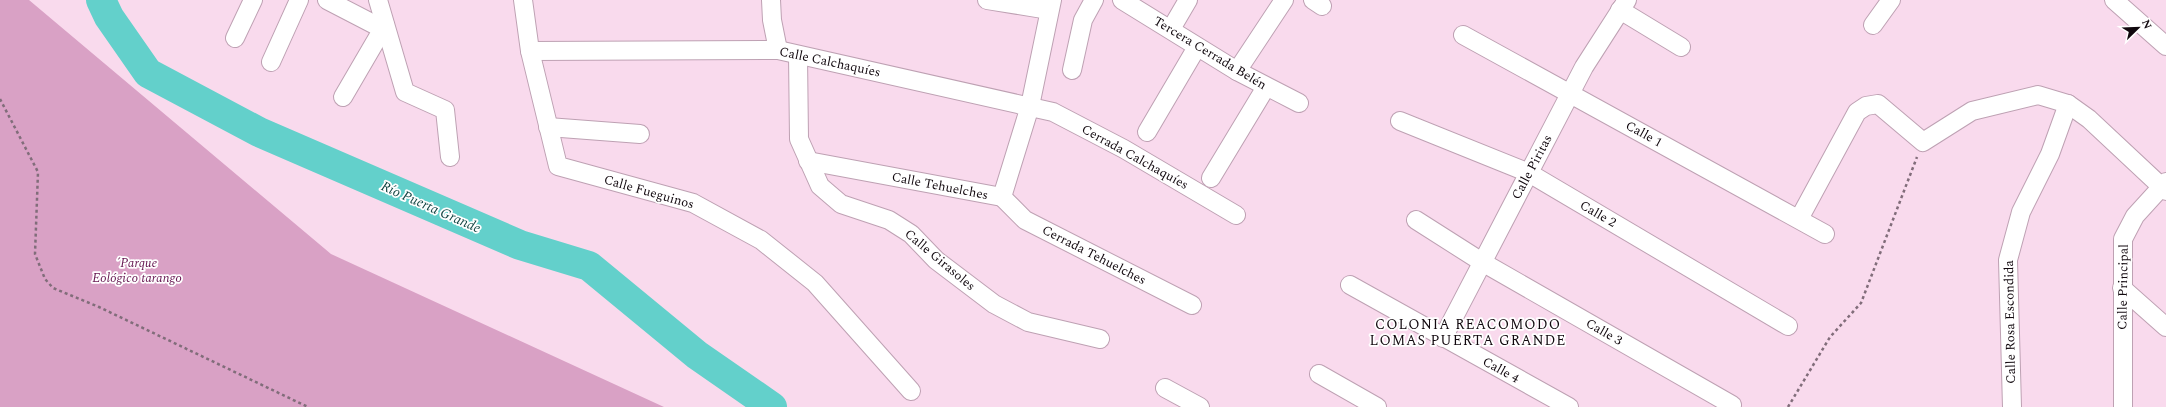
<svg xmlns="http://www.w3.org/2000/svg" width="2166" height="407" font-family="Spectral,serif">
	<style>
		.green { fill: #d9a1c5 }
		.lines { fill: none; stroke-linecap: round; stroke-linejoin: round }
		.river { stroke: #63d0cb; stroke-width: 30 }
		.minor-casing { stroke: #bea1b3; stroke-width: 20 }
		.path { stroke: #816d7a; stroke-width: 2.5; stroke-dasharray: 3 3; stroke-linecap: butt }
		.minor { stroke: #fff; stroke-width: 18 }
		.labels { text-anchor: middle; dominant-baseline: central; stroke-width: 3.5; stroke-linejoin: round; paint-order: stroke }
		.street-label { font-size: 13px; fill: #11080e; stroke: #fff }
		.park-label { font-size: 13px; font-style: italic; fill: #651550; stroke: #fff }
		.water-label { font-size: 14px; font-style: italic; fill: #154745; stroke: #fff }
		.neighbourhood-label { font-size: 14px; letter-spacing: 1px; fill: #11080e; stroke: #fff }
	</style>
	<rect width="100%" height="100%" fill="#f9daed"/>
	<path class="green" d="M0,0H29L331,254L664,407H0Z"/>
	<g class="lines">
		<path class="river" d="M101,0L109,17L148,73L259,132L520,245L589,266L697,355L772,407"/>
		<g class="minor-casing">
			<g id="minor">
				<path d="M327,0L383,29"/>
				<path d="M378,0L405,92L445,110L450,157"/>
				<path d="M523,0L530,51L558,166L693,203L761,240L815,283L911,391"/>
				<path d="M771,0L772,20L778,50"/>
				<path d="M987,0L1049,10"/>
				<path d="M1122,0L1237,71L1299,103"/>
				<path d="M1313,0L1322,6"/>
				<path d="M2114,0L2166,46"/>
				<path d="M1620,10L1681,47"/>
				<path d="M1873,25L1891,0"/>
				<path d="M1171,29L1188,0"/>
				<path d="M1463,35L1825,234"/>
				<path d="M235,38L253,0"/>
				<path d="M530,51L778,50L1053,112L1124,149L1236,215"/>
				<path d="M798,55L799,139L820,186L841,204L889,220L911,234L936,260L994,304L1028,322L1100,339"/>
				<path d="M271,62L299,0"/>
				<path d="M1072,70L1083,20L1094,0"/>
				<path d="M1237,71L1284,0"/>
				<path d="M343,97L385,25"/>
				<path d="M1400,121L1529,173L1788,326"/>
				<path d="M548,127L640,134"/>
				<path d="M1147,132L1197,47"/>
				<path d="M808,161L1002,197"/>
				<path d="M1211,178L1266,87"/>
				<path d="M1002,197L1025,220L1192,305"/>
				<path d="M1002,197L1030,106L1052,0"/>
				<path d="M1799,219L1857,112L1866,106L1878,104L1923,142L1972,111L2038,95L2068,104L2089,119L2166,191"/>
				<path d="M1416,220L1482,262L1732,405"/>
				<path d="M1350,285L1569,407"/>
				<path d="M2122,288L2166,327"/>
				<path d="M1443,338L1584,67L1627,0"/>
				<path d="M1319,374L1377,407"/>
				<path d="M1165,388L1200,407"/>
				<path d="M2012,407L2008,260L2021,212L2050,154L2068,104"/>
				<path d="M2123,407V239L2135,216L2166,182"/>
			</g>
		</g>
		<g class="path">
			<path d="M0,99L38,172L35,254L45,279L53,288L99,307L308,407"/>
			<path d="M1788,407L1830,337L1861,303L1917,157"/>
		</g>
		<use href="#minor" class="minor"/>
	</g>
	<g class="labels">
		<g class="street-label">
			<text transform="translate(1210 53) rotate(31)">Tercera Cerrada Belén</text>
			<text transform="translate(830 62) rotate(12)">Calle Calchaquíes</text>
			<text transform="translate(1644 134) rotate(29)">Calle 1</text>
			<text transform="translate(1135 157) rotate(29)">Cerrada Calchaquíes</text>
			<text transform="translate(1532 167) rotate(-62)">Calle Piritas</text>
			<text transform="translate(940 186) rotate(11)">Calle Tehuelches</text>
			<text transform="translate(649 192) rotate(16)">Calle Fueguinos</text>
			<text transform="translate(1598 214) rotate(30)">Calle 2</text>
			<text transform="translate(1094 255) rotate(27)">Cerrada Tehuelches</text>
			<text transform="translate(940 260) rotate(40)">Calle Girasoles</text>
			<text transform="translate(2123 287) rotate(-89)">Calle Principal</text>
			<text transform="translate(2010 322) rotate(-91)">Calle Rosa Escondida</text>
			<text transform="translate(1604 332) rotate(30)">Calle 3</text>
			<text transform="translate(1501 370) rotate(29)">Calle 4</text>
		</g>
		<g class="park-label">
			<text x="137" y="263">´Parque<tspan x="137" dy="15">Eológico tarango</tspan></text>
		</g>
		<g class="water-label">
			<text transform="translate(431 207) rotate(24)">Río Puerta Grande</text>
		</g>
		<g class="neighbourhood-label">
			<text x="1468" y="324">COLONIA REACOMODO<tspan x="1468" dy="16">LOMAS PUERTA GRANDE</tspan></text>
		</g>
	</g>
	<g transform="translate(2138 28) rotate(67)" stroke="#ffffff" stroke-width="3" paint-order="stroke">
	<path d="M0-3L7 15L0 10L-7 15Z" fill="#11080e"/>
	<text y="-6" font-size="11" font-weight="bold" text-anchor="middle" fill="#11080e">N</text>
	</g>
</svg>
